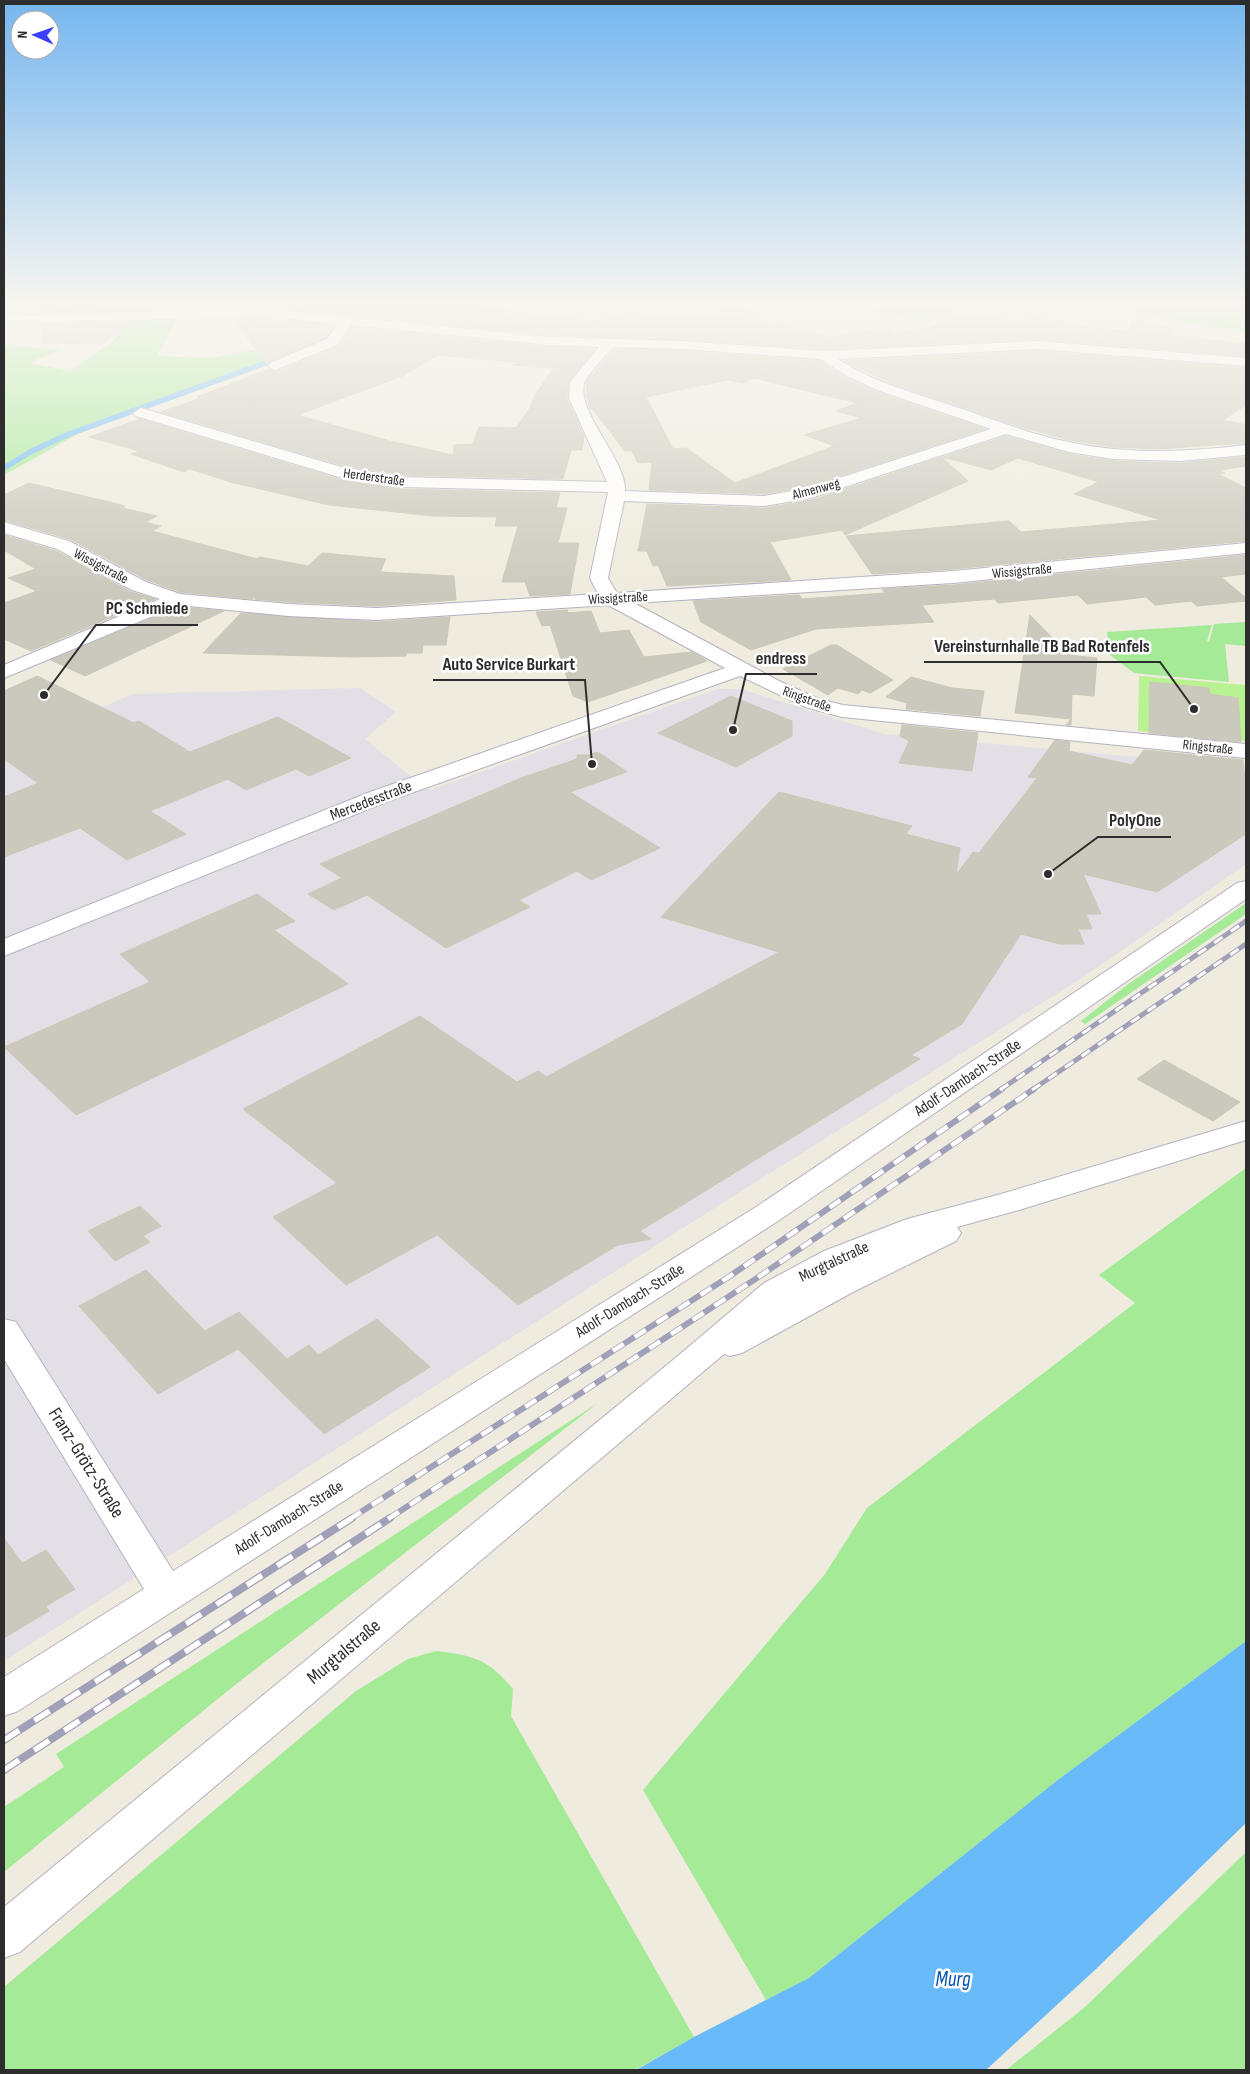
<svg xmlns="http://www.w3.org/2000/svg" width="1250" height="2074" font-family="'Sofia Sans Condensed',sans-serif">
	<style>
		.industrial { fill: #e3dfe7 }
		.green { fill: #a4ea97 }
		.pitch { fill: #b8f292 }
		.water { fill: #69baf9 }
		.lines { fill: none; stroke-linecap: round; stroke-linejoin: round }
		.stream { stroke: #69baf9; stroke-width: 5.5 }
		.building { fill: #cbc9bd; stroke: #cbc8b7; fill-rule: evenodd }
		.street-casing { stroke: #b2b2c1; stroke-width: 2 }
		.secondary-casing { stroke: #b2b2c1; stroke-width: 2 }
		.street { fill: #fff; fill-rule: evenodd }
		.secondary { fill: #fff; fill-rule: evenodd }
		.rail-far2-casing { stroke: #a1a0b9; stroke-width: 5 }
		.rail-far1-casing { stroke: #a1a0b9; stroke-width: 6 }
		.rail-casing { stroke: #a1a0b9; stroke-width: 8 }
		.rail-far2 { stroke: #fff; stroke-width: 3; stroke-dasharray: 10; stroke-linecap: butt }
		.rail-far1 { stroke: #fff; stroke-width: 4.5; stroke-dasharray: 13; stroke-linecap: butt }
		.rail { stroke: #fff; stroke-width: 5.5; stroke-dasharray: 18; stroke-linecap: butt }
		.labels { text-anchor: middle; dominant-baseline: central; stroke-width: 5; stroke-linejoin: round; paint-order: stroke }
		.far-street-label { font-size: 14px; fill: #2d2d2d; stroke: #fff }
		.street-label { font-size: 16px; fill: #2d2d2d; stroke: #fff }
		.near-street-label { font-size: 19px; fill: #2d2d2d; stroke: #fff }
		.near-water-label { font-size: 21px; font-style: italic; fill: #0253ac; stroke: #fff }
		.leader { fill: none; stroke: #2d2d2d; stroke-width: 2 }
		.callout-dot { fill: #2d2d2d; stroke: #fff; stroke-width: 2 }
		.callout-label { font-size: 18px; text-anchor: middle; font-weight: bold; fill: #2d2d2d; stroke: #fff; stroke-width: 5; stroke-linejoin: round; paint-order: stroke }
	</style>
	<rect width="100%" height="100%" fill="#efebde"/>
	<path class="industrial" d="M360,688L396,712L365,739L404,771L430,790L717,689H741L884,734L1246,767V864L1085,976L727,1200L4,1661V700L51,729L133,694Z"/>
	<g class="green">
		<path d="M680,305H770L740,315Z"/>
		<path d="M849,305H960C938,332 878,311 849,305Z"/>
		<path d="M1096,305H1246V332L1193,324L1110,306Z"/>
		<path d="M133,319H177L157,356L213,358L253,350L275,362L80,433L4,475V345L60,350L29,363L70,371L113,341Z"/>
		<path d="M1246,622V646L1225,644L1229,682L1134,673L1110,655L1107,632L1212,625L1207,641L1209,642L1214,624Z"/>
		<path d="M1246,903V914L1085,1024L1081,1021L1127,985Z"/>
		<path d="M1246,1168V1641L1059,1779L809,1978L766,2000L643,1790L825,1574L867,1508L1135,1303L1099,1275Z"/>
		<path d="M598,1403L235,1685L4,1872V1807L64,1767L56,1754Z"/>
		<path d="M436,1651C474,1656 487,1658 513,1689L511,1716L694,2037L635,2070H4V1987L356,1691L408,1659Z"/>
		<path d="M1246,1852V2070H1006L1085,2007Z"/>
	</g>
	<path class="pitch" d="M1139,676L1246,685V741L1138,731Z"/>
	<path class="water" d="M1246,1641V1823L1096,1969L986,2070H636L694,2037L809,1978L1059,1779Z"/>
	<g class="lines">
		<path class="stream" d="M4,468L32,451L69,434L321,343L329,337L331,332L329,328L292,318"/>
	</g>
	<g class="building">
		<path d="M42,305H99L97,308L160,306L154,309L42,313Z"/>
		<path d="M265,305H479L599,323L612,316L641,321L655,314L685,318L688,314L744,317L774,324L783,322L829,337L884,328L896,333L922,327L929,328L964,312L1014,322H1022L1025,318L1127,331L1133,322L1174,327L1170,335L1246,344L1244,347H1246V356L1038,339L824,349L683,339L549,335L262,306Z"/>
		<path d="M241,318H260L335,326L326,337L267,364L235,322Z"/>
		<path d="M134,322L102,344L42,343V325Z"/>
		<path d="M352,327L549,347L595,349L568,382L567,399L584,436L582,450H571L563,479L402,475L341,465L161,412L200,398L197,397L269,369L276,372L338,347ZM437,355L517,362L512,365L554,368L535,395L530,408L516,428L479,427L473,444L454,445L453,455L390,441L297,415L405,375Z"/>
		<path d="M614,349L683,351L819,361L846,378L876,392L985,429L808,486L764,494L649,490L652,462L638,463L632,451H625L590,406V409L586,395L587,381ZM754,378L857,403L836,411L861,418L805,435L834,446L735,483L686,448L673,449L646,397L727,380L743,383Z"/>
		<path d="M1038,351L1246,368V405L1223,420L1246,425V443L1158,449L1113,447L1069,440L1024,428L893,384L844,361Z"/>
		<path d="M140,419L339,479L402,489L560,493L556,508H567L558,543H579L570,594L530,596L525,582H502L518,526H495L497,517L434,516L329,505L230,482L190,469L184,472L131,454L140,451L89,437Z"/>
		<path d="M1006,436L1069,454L1113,461L1180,463L1246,457V466L1220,470L1225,473L1218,474L1246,488V541L953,569L872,574L846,536L1009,521L1021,532L1161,520L1074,494L1099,482L1018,458L991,470L943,457Z"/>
		<path d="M942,457L968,481L845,535L842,530L770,542L791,580L667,586L658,565L653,566L647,551H638L647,504L764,508L812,500Z"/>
		<path d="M29,483L118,504L125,506L122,508L157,516L145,522L161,526L152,531L257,559L260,557L308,566L322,553L386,559L380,572L454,576L456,600L377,606L288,602L255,599L258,596L252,599L180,592L147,580L70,539L4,520V495Z"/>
		<path d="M4,535L56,551L131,592L155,599L31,651L4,639V603L37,591L8,578L36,569L4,550Z"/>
		<path d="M1246,555V574L1221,577L1246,598V601L1197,606L1191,601L1155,605L1146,597L1087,604L1078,595L998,603L994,599L922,605L934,622L816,629L751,650L701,622L693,601L799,595L802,599L885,593L882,589L953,585Z"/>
		<path d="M179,607L224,611L85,676L51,660Z"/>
		<path d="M568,610L567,613L591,611L600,633L629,630L644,657L692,652L707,661L588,702L573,696L550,625L542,626L536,612Z"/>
		<path d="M241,613L377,622L450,617L446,645H423L422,653H406V656L352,657L203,653Z"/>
		<path d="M1030,615L1069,655L1097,658L1094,696L1072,694L1071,725H1066L1071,719L1015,713Z"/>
		<path d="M831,645H837L893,680L870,693L862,690L858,694L838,688L828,695L783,669Z"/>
		<path d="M37,676L134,723L139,721L190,752L278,717L351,758L309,776L296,769L246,790L228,779L150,811L186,834L127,860L80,828L4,857V797L38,783L4,759V691Z"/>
		<path d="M911,677L952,688L984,691L980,716L906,709L907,703L886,697Z"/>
		<path d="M1150,682L1209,688L1210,694L1238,698L1241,742L1149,733Z"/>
		<path d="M731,696L792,721V736L736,767L658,733Z"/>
		<path d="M902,725L978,733L972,771L899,763L909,741L900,736Z"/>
		<path d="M1055,740L1070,742L1069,751L1132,765L1144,750L1243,760L1244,772L1246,773V834L1157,892L1083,874L1101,914H1086L1092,929H1078L1084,944H1060L1021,934L962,1024L911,1055L920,1059L640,1231L651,1239L618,1245L518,1305L437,1235L346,1285L273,1217L337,1183L243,1109L420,1016L517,1082L538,1071L546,1077L779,952L661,917L779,792L912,826L906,834L960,848L956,875L973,852L979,853L1037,778L1028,777Z"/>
		<path d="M598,752L627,772L570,792L660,848L591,880L577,871L519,900L530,907L446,948L367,895L334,910L308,894L342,878L320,864L521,778L577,759V755H588Z"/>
		<path d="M257,894L295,921L274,930L348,984L76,1115L4,1047L150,982L120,954Z"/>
		<path d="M1164,1060L1240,1102L1213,1121L1137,1079Z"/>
		<path d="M140,1206L161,1226L143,1236L150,1242L115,1261L88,1231Z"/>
		<path d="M146,1270L205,1331L239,1312L287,1359L309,1345L318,1355L377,1319L430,1367L324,1434L238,1349L158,1394L79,1306Z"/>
		<path d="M4,1538L22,1563L46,1550L75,1589L46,1606L49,1611L4,1638Z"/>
	</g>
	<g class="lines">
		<g class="street-casing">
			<g id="street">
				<path d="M260,308L549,337L683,341L824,351L1038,341L1246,358V366L1038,349L838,359C872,382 912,392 950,405C990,418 1028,434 1069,442C1128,455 1187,452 1246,445V455L1180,461L1113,459L1069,452L1006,434L811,498L764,506L624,501L608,578L617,593L953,571L1246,543V553L953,583L634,603L779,681L819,699L843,705L1246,744V758L842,717L805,707L740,676L386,802L4,956V939L370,792L725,668L608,605L377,620L288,616L179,605L4,678V665L160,599L132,590L57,549L4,533V522L69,541L146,582L180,594L288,604L377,608L598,594L590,578L608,492L402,487L339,477L136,416L133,413L141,408L341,467L402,477L607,482L569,398L570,382L599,347L549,345L351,325L337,345L275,370L268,366L270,363L327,339L338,324L260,316L4,324V316ZM613,347L683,349L820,359L847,376L877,390L991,429L808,488L764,496L625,491C627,461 577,413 584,384C587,375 606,355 613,347Z"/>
				<path d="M1246,881V899L778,1221L18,1711L4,1716V1677L144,1589L4,1359V1319L16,1322L173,1571L756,1207L1237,883Z"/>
			</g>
		</g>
		<g class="secondary-casing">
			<path id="secondary" d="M1246,1121V1140L1019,1210L957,1227L961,1233L956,1241L853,1292L742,1353L730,1356L724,1354L20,1952L4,1958V1907L673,1360L764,1283L824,1251L907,1219L1001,1194Z"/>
		</g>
		<use href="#street" class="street"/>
		<use href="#secondary" class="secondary"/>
		<g class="rail-far2-casing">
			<g id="rail-far2">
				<path d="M1000,1090L1246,921"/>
				<path d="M1032,1090L1246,944"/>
			</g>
		</g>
		<g class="rail-far1-casing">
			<g id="rail-far1">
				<path d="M350,1519L730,1276L1002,1089"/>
				<path d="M388,1519L754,1280L1034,1089"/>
			</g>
		</g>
		<g class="rail-casing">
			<g id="rail">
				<path d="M4,1740L352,1518"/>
				<path d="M4,1770L390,1518"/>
			</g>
		</g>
		<use href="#rail-far2" class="rail-far2"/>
		<use href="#rail-far1" class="rail-far1"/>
		<use href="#rail" class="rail"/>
	</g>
	<linearGradient id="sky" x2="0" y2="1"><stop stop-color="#75b6ef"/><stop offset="0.51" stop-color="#f8f6f0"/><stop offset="1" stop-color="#f8f6f0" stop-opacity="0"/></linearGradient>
	<rect width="1250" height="595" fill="url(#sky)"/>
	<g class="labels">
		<g class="far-street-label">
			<text transform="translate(374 477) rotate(8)">Herderstraße</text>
			<text transform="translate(816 489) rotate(-15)">Almenweg</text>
			<text transform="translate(101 566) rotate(28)">Wissigstraße</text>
			<text transform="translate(1022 571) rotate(-5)">Wissigstraße</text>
			<text transform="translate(618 598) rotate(-3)">Wissigstraße</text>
			<text transform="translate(807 699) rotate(20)">Ringstraße</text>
			<text transform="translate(1208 747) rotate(6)">Ringstraße</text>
		</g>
		<g class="street-label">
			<text transform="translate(371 801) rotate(-21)">Mercedesstraße</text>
			<text transform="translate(968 1078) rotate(-34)">Adolf-Dambach-Straße</text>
			<text transform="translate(834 1262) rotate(-25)">Murgtalstraße</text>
			<text transform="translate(630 1301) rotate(-32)">Adolf-Dambach-Straße</text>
			<text transform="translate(289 1518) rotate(-32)">Adolf-Dambach-Straße</text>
		</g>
		<g class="near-street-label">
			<text transform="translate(86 1463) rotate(58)">Franz-Grötz-Straße</text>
			<text transform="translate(344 1652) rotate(-40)">Murgtalstraße</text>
		</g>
		<g class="near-water-label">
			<text x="953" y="1979">Murg</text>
		</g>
	</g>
	<path class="leader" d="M44 695L96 625H198M1194 709L1160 662H924M733 730L746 674H817M592 764L585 680H433M1048 874L1098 837H1171"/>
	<g class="callout-dot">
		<circle cx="44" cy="695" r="5"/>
		<circle cx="1194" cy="709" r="5"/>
		<circle cx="733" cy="730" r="5"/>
		<circle cx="592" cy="764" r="5"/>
		<circle cx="1048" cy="874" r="5"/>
	</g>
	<g class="callout-label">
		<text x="147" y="614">PC Schmiede</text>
		<text x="1042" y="652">Vereinsturnhalle TB Bad Rotenfels</text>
		<text x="781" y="664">endress</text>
		<text x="509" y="670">Auto Service Burkart</text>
		<text x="1135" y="826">PolyOne</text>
	</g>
	<rect width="1250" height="2074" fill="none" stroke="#2d2d2d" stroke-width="10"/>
	<g transform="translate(35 35) rotate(272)"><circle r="24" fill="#ffffff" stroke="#ababab"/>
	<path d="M0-4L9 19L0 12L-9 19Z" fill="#3c3dff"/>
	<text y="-8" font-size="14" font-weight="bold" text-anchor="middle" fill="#2d2d2d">N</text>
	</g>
</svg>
